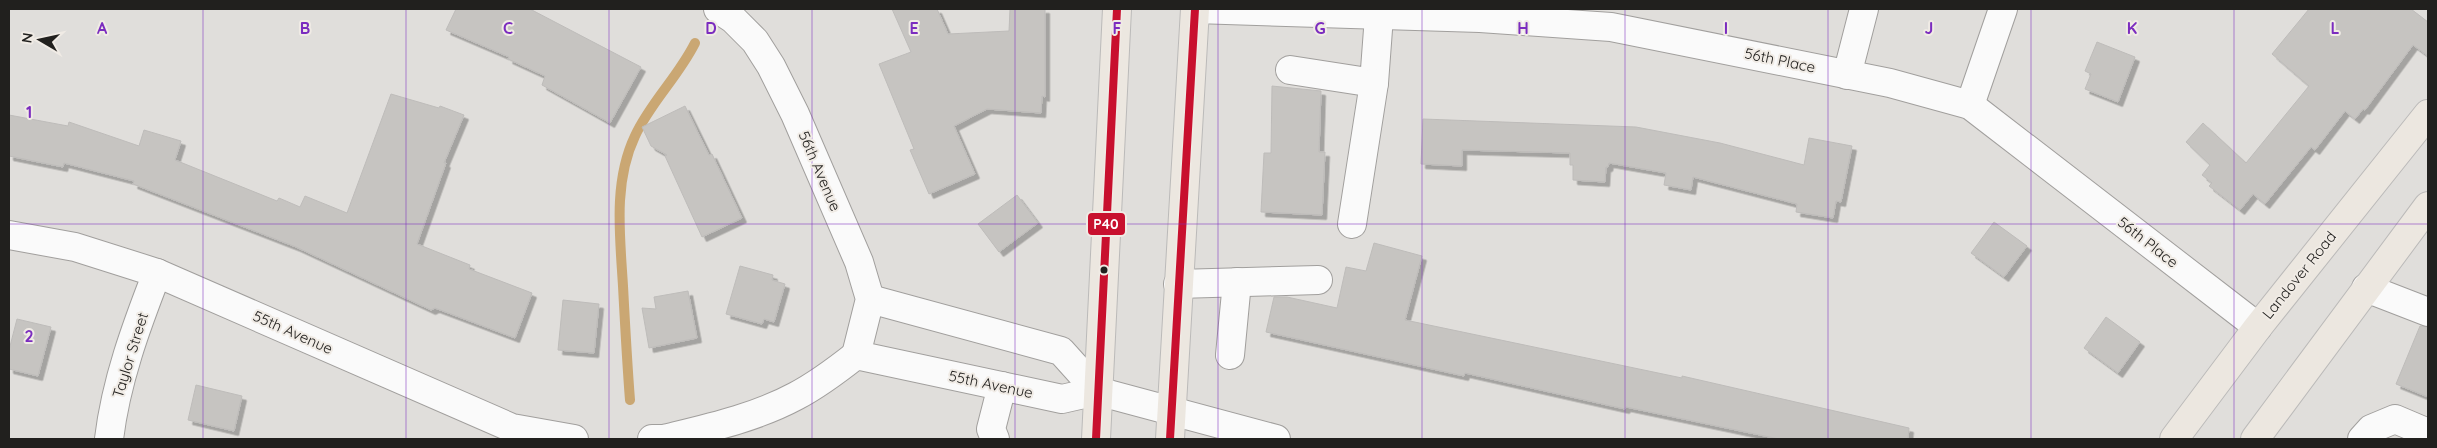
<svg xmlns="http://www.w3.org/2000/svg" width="2437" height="448" font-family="Quicksand,sans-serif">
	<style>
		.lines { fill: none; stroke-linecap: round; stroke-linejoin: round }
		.stream { stroke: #caa773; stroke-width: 10 }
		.building { fill: #c6c4c1; stroke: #bebcba; filter: url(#shadow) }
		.minor-casing { stroke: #a19f9d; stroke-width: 30 }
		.major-casing { stroke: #bbbab9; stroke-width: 30 }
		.minor { stroke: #fafafa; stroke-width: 28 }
		.major { stroke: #ece7e0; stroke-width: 28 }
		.bus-1-casing { stroke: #f0ebe5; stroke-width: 11 }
		.bus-1 { stroke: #c8102e; stroke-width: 8 }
		.grid { fill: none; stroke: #7b2cbf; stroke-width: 1; stroke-opacity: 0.55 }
		.bus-dot { fill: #21201e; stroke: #f0ebe5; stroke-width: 2 }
		.labels { text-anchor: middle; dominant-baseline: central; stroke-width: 4; stroke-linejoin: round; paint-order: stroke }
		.street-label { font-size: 15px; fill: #21201e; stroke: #f0ebe5 }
		.grid-label { font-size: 16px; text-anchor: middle; font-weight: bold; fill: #7b2cbf; stroke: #f0ebe5; stroke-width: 4; stroke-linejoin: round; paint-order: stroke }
		.line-badge { stroke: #f0ebe5; stroke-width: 2 }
		.badge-label { font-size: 14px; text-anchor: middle; font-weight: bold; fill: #fff }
	</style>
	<defs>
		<filter id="shadow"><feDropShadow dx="4.5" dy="4.5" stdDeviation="0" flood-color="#0004"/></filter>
	</defs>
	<rect width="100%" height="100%" fill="#e0dedb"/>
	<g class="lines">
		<path class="stream" d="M630,400C627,362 625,324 623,286C620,236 613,182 635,136C650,103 678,77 695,43"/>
	</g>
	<g class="building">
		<path d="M456,9H530L641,67L610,123L542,85L545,76L508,59L509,57L446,30Z"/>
		<path d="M892,9H937L948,34L1009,31L1010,9H1045V97L1042,96L1041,113L987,109L954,126L975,174L929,194L910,150L914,149L879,64L911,52Z"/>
		<path d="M2309,9H2411L2428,22V56L2413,45L2365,110L2363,109L2355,119L2345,111L2315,150L2311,147L2265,204L2253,194L2240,210L2209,186L2212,183L2202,175L2210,165L2186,142L2203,123L2246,163L2309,86L2272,54Z"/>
		<path d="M2097,42L2135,57L2118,102L2085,89L2091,74L2085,71Z"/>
		<path d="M1272,86L1321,91L1319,152H1325L1322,215L1261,212L1264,153H1271Z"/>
		<path d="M391,94L439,108L440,106L464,115L444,163H446L417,244L470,265L469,269L532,293L515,338L435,308L431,310L296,247L133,184L134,181L64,163L63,167L9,156V115L68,126L69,122L139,146L144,130L181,141L175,160L277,201L279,198L300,207L305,196L347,213Z"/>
		<path d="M685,106L709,155L712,154L742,218L702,237L665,156L667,155L651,146L642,127Z"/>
		<path d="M1423,119L1636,127L1720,143L1804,165L1809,138L1852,146L1841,202L1836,201L1833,218L1796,212L1797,204L1693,177L1691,190L1664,185L1666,173L1609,163L1608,167H1606L1605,182L1573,180V165H1570V153L1462,150V166L1421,164Z"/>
		<path d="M1017,195L1038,223L999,252L978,224Z"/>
		<path d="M1994,222L2027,246L2004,277L1971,253Z"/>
		<path d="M1374,243L1422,256L1405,320L1682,378V376L1909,428L1908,439H1779L1626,407L1625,409L1465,373L1464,376L1266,332L1274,297H1287L1337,308L1346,267L1366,271Z"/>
		<path d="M740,266L773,275L772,280L785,284L774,322L764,319L762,324L726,314Z"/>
		<path d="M688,291L697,338L649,348L642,308L656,309L654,297Z"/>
		<path d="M563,300L599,304L594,353L558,350Z"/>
		<path d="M2106,317L2140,342L2118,373L2084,348Z"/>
		<path d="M17,319L51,327L38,376L9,369V350Z"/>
		<path d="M2420,326L2428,327V397L2396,384Z"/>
		<path d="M196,385L242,396L234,431L188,420Z"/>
	</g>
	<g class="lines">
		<g class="minor-casing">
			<g id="minor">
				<path d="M718,9L733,19L755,41L771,66L795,114L859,262L870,299L856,355"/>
				<path d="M1195,9L1480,18L1611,27L1890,83L1970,105L2258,327"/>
				<path d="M1290,70L1374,83L1379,16"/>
				<path d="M1847,75L1864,9"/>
				<path d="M1970,105L2003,9"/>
				<path d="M1352,224L1374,83"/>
				<path d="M9,235L75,247L157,273L512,428L574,439"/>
				<path d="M1178,284L1318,280"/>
				<path d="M2366,288L2428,312"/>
				<path d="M870,299L1061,351L1097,391"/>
				<path d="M1230,355L1237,282"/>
				<path d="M109,439C116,381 136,327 157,273"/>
				<path d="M652,439H664C709,428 755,418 796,396C817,385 837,370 856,355L1062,399L1097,391L1276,439"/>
				<path d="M995,439L991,429L1002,386"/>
				<path d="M2362,439L2371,429L2395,419L2428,433"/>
			</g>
		</g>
		<g class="major-casing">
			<g id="major">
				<path d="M1096,439L1117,9"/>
				<path d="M1170,439L1195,9"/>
				<path d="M2174,439L2258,327L2428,114"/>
				<path d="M2255,439L2428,206"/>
			</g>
		</g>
		<use href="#minor" class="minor"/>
		<use href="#major" class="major"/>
		<g class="bus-1-casing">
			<g id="bus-1">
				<path d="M1096,439L1117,9"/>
				<path d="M1170,439L1195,9"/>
			</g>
		</g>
		<use href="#bus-1" class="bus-1"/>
	</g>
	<path class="grid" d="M203,9V439M406,9V439M609,9V439M812,9V439M1015,9V439M1218,9V439M1422,9V439M1625,9V439M1828,9V439M2031,9V439M2234,9V439M9,224H2428"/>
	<circle class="bus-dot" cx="1104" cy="270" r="4.5"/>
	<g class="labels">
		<g class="street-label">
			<text transform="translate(1780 60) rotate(12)">56th Place</text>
			<text transform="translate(820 171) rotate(67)">56th Avenue</text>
			<text transform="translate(2148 242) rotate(38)">56th Place</text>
			<text transform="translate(2299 275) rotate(-51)">Landover Road</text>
			<text transform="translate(293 332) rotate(24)">55th Avenue</text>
			<text transform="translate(130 355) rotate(-73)">Taylor Street</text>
			<text transform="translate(991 384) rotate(12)">55th Avenue</text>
		</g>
	</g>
	<g class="grid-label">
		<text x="102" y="34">A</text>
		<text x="305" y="34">B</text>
		<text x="508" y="34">C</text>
		<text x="711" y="34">D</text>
		<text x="914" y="34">E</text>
		<text x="1117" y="34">F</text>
		<text x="1320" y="34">G</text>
		<text x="1523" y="34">H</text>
		<text x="1726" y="34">I</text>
		<text x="1929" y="34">J</text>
		<text x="2132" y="34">K</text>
		<text x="2335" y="34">L</text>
		<text x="29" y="118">1</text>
		<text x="29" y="342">2</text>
	</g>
	<rect class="line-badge" x="1087" y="212" width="39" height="24" rx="5" fill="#c8102e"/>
	<g class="badge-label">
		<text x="1106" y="229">P40</text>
	</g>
	<rect width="2437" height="448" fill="none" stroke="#21201e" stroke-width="20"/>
	<g transform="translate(40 40) rotate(279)" stroke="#f0ebe5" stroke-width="4" paint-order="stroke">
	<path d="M0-4L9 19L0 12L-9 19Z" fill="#21201e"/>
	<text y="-8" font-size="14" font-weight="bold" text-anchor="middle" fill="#21201e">N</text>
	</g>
</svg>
